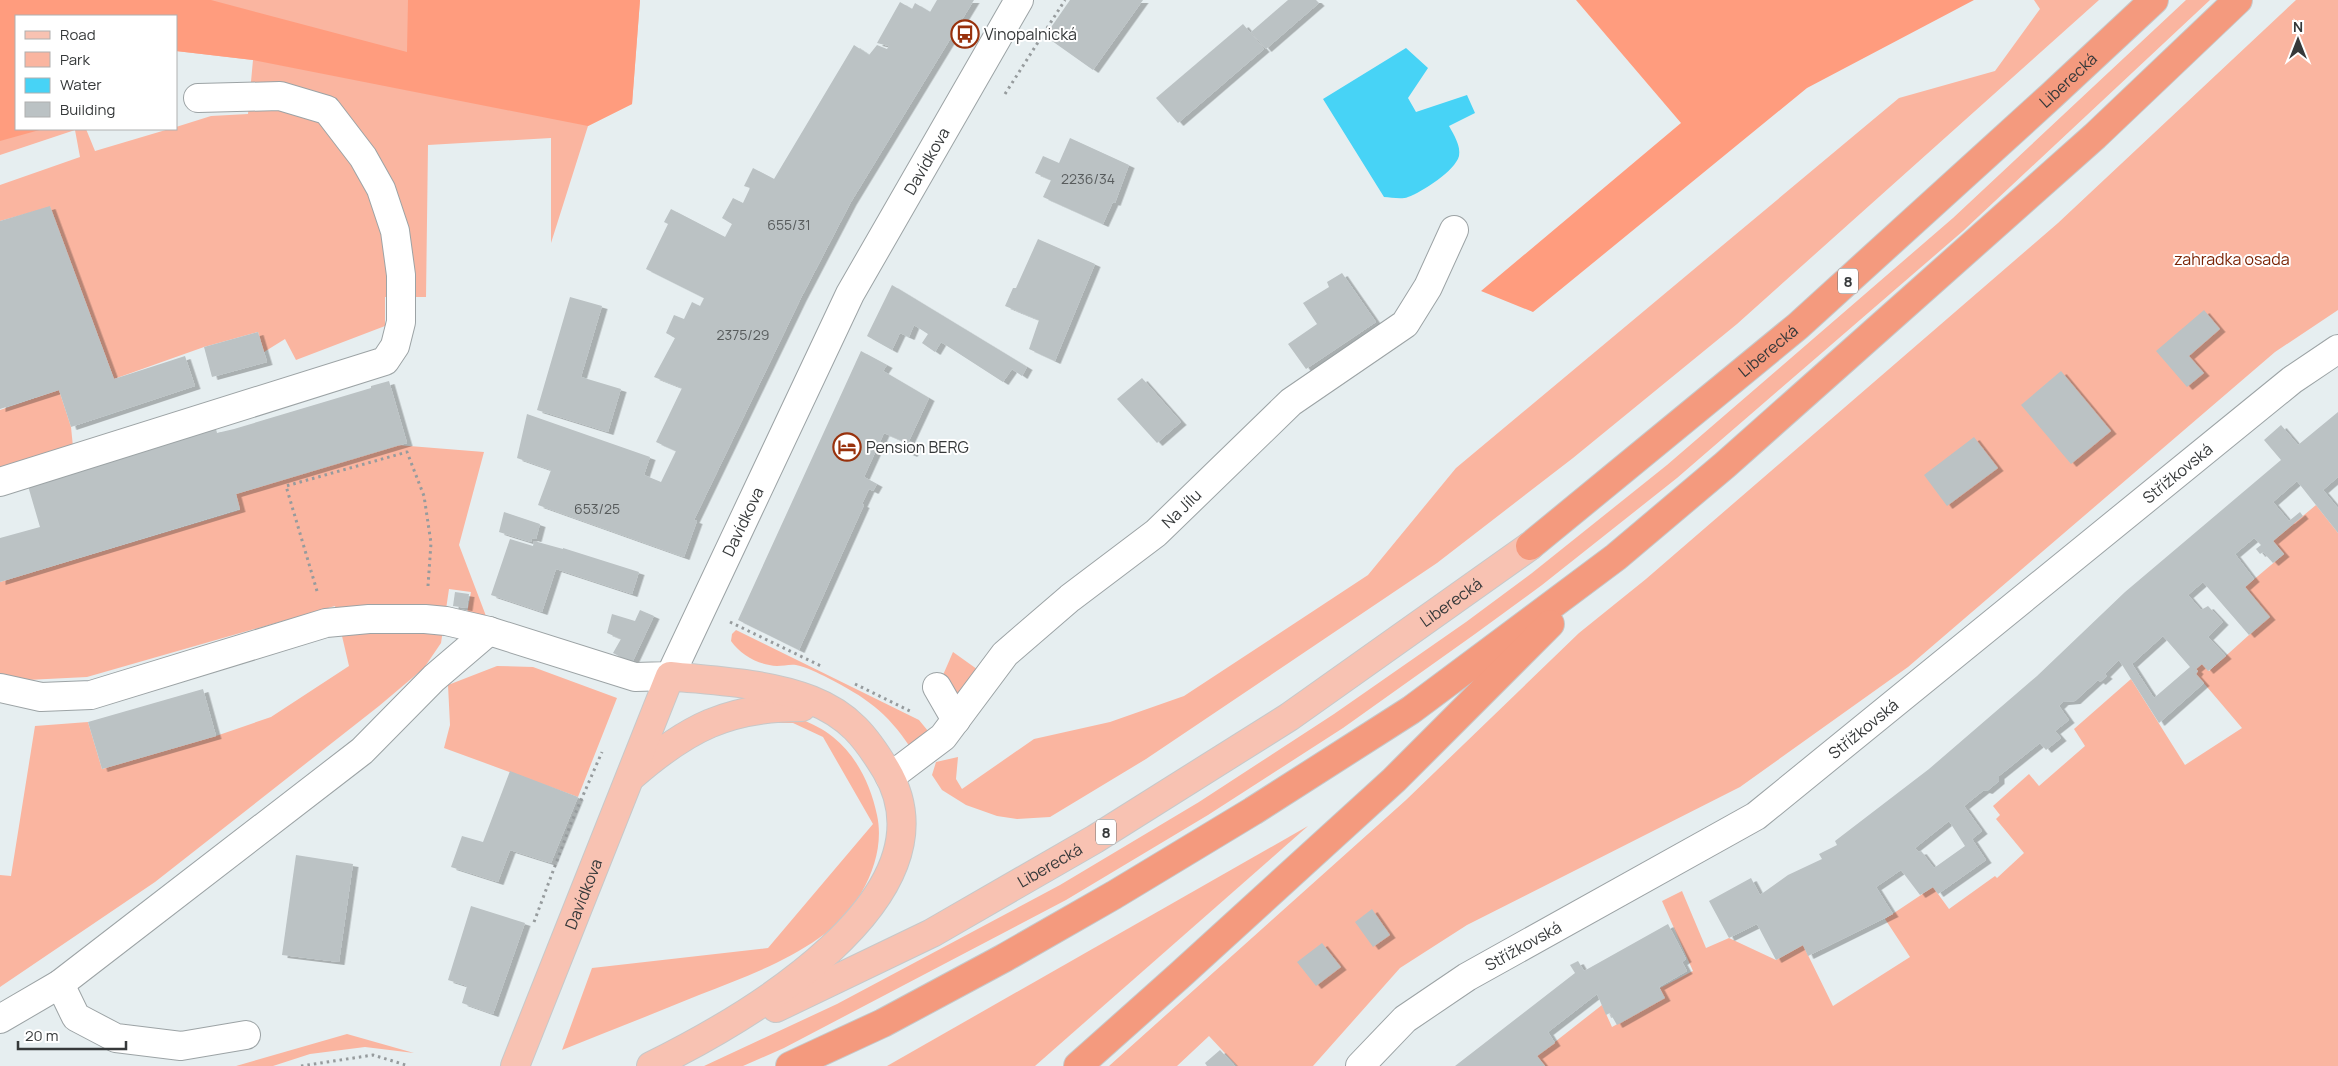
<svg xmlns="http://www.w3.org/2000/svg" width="2338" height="1066" font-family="Manrope,sans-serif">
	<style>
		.green { fill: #fab5a0; fill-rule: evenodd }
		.forest { fill: #ff9c7e }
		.water { fill: #47d3f6 }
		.building { fill: #bbc2c4; fill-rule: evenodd; filter: url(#shadow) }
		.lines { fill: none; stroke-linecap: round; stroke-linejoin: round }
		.minor-casing { stroke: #9ca3a5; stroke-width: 30 }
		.major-casing { stroke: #c7c8c8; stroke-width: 30 }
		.highway-casing { stroke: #c7c8c8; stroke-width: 30 }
		.path { stroke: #969b9d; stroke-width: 3; stroke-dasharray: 2.5 4; stroke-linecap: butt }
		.minor { stroke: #fff; stroke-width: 28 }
		.major { stroke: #f8c2b2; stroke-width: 28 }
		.highway { stroke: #f49a7e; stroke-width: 28 }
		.labels { text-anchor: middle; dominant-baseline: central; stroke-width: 4; stroke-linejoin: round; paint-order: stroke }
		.number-label { font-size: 14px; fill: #575b5c }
		.shield { fill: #fff; stroke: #727475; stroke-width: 1 }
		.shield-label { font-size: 15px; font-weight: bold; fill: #36393a }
		.poi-label { font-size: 16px; fill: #36393a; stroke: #fff; text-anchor: start }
		.street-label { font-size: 16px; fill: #36393a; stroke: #fff }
		.park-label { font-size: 16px; fill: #7b2506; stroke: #fff }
	</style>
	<defs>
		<filter id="shadow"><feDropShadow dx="5.5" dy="3" stdDeviation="0" flood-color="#0004"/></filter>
	</defs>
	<rect width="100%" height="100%" fill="#e6eef0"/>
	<g class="green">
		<path d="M0,0H640L632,104L588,126L551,243V138L428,145L426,297H385V326L296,360L285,339L264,352L258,332L204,347L114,379L50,207L0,221V185L80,157L75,130L0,155ZM16,16H176V51L253,60L248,114L211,116L176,127V129H169L95,151L86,129H16Z"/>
		<path d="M2034,0H2099L1737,324L1573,458L1437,563L1146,759L1050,817L1017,819L997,816L966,805L942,790L932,775L936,762L958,757L956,779L962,789L1034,739L1110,722L1184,696L1368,575L1456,468L1899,98L1995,71L2040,9Z"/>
		<path d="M2186,0H2210L1963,231L1677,478L1542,585L1475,634L1343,728L1208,815L1066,900L784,1048L743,1066H704L837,1004L1060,885L1199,802L1334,714L1466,622L1532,573L1667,465L1953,218Z"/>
		<path d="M2296,0H2338V310L2275,352L1908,667L1740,787L1467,925L1400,968L1313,1066H1237L1209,1036L1177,1066H1109L1406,800L1579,633L1646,579L2058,223Z"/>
		<path d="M59,390L71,427L73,447L0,470V410Z"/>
		<path d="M397,445L484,452L459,545L486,616L467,613L471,592L449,589L441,643L424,668L379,706L155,882L0,987V875L11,876L35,726L88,722L102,769L216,736L271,717L349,666L335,606L87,677L27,680L0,674V582L240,510L236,494Z"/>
		<path d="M2316,505L2338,533V1066H1545L1537,1056L1602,1005L1612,1027L1664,998L1660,988L1693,971L1662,901L1682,891L1706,948L1729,938L1776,960L1803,945L1833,1006L1910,957L1885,919L1933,887L1949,909L1995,876L1997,878L2024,853L1996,819L2000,815L1993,806L2029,774L2039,786L2085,746L2074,729L2131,679L2185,765L2242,728L2196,674L2198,671L2196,669L2202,664L2209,671L2269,617L2245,587L2284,554L2273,541Z"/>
		<path d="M736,630L919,720L928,731L910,747C887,712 865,697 828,678C818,673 807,667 796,665C790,664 783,666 777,666C758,665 741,655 731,641L732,634Z"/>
		<path d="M953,652L981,672L960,703L940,682Z"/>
		<path d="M497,666L533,667L617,698L578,797L444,748L450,725L448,685Z"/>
		<path d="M800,718C811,724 824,729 833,737C857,756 871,786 877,815C887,860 857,913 819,938C782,964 740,979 699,995C653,1014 607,1032 562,1050L592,968L768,948L873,824L823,737L793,723H767Z"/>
		<path d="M1308,826L1035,1066H887Z"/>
		<path d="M347,1034L414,1053L365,1047L310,1054L273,1066H236Z"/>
	</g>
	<g class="forest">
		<path d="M0,0H211L407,52L408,0H640L632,104L588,126L253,60L176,51V16H16V129H43L0,141Z"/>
		<path d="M1576,0H1974L1807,88L1533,312L1481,291L1681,123Z"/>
	</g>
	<path class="water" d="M1406,48L1428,68L1408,98L1416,112L1467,95L1475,113L1449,126C1454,135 1461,146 1459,156C1455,171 1422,192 1408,197C1401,200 1391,197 1384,197L1323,99Z"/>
	<g class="building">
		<path d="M937,0H974L851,202L801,298L694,520L697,521L684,557L538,505L551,470L517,458L527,414L650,457L644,475L661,482L676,451L656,442L682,388L654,377L675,338L666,333L674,315L684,319L692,302L700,306L704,298L646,269L668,224L664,222L671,209L725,237L732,224L722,218L733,198L743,203L750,188L744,186L753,168L774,179L854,45L869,55L877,45L887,49L889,46L877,43L900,2L912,9L915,3L930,12Z"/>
		<path d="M1070,0H1143L1093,70L1045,36Z"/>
		<path d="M1288,0H1316L1319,3L1266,49L1251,32Z"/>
		<path d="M1243,24L1264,49L1178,123L1156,98Z"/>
		<path d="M1070,138L1129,165L1115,203L1113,202L1103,224L1043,197L1051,180L1035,173L1043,156L1059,163Z"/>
		<path d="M50,206L114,379L185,356L195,386L71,427L59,390L0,409V221Z"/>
		<path d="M1038,239L1095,264L1055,361L1029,349L1039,320L1005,306L1013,288H1016Z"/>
		<path d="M1342,273L1376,322L1306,369L1288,344L1317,324L1303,303L1329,287L1327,282Z"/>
		<path d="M892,285L1027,367L1022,376L1012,369L1003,382L941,342L935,352L922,343L928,334L914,325L909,337L900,333L892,350L867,336Z"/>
		<path d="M570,297L602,306L581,377L621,389L608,432L537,410Z"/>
		<path d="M2204,310L2220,329L2189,356L2204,373L2187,387L2156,351Z"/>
		<path d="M258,332L267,362L212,377L204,347Z"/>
		<path d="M861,351L887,365L883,371L929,398L909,441L916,444L912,454L902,450L905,442L884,433L864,477L877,484L873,491L869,489L862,504L864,505L799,650L738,620Z"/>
		<path d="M2061,371L2111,431L2071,464L2021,405Z"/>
		<path d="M1142,378L1181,422L1157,443L1117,399Z"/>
		<path d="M389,381L407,443L236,494L240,509L0,582V538L40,527L28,486L216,429L217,433L234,429L371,388V386Z"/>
		<path d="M2338,412V477L2323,490L2338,508V533L2297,481L2273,502L2289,521L2300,512L2303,516L2273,541L2284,554L2273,563L2263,552L2260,554L2256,549L2261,545L2254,538L2235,554L2254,579L2245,587L2270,617L2249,635L2203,582L2188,595L2201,610L2208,606L2223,622L2208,637L2226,656L2208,671L2202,664L2196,669L2198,671L2196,674L2204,683L2159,723L2119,660L2105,674L2107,676L2100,682L2098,680L2075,701L2063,702L2059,706L2069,720L2055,731L2061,738L2046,750L2040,743L1999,776V781L1987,791L1984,790L1964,806L1982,831L1972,839L1986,860L1938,894L1933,887L1920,895L1901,870L1876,887L1893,914L1808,956L1803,945L1776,960L1757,924L1729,938L1709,901L1751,878L1760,895L1788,875L1822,859L1819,854L1837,845L1835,841L1929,769L2037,676L2125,592L2281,460L2264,440L2281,425L2298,445ZM2163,636L2190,667L2154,698L2132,664ZM1949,821L1965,846L1934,868L1921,851L1919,852L1915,848Z"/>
		<path d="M1974,437L1998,468L1947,506L1924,475Z"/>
		<path d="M504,512L540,524L536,539L532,538L531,542L499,532Z"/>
		<path d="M510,539L533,546L534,541L563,549V548L639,572L632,594L556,569L542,612L491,595Z"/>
		<path d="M455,592L469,594L467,608L453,606Z"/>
		<path d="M640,610L654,616L632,663L613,653L621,639L607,633L612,614L635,621Z"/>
		<path d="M203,689L216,736L102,769L88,722Z"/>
		<path d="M510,771L578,797L551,863L510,850L498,882L451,867L462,836L483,842Z"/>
		<path d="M296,855L353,864L339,962L282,955Z"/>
		<path d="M471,906L525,923L493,1014L462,1003L467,986L448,980Z"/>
		<path d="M1372,909L1390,935L1373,947L1355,922Z"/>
		<path d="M1668,924L1686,959L1682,962L1687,971L1659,987L1665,998L1617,1025L1610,1013L1606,1015L1597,994L1548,1032L1555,1043L1537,1056L1545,1066H1455L1575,973L1570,965L1578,961L1584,971Z"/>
		<path d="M1322,943L1341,967L1316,986L1297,962Z"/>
		<path d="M1220,1050L1235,1066H1207L1205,1063Z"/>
	</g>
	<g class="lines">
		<g class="minor-casing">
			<g id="minor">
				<path d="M0,482L385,361L395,346L401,322V275L395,231L381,189L363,157L327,110L280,96L198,98"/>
				<path d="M937,687L956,720"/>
				<path id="s1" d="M0,688L41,697L91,695L326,623L369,619H425L446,621L489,631L635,677L670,676L850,294L1019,0"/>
				<path id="s2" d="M890,777L943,737L1005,654L1070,598L1156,533L1291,402L1405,324L1428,287L1454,230"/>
				<path d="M60,984L76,1017L116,1038L181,1046L246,1035"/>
				<path d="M0,1019L60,984L362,751L434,678L489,631"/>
				<path id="s3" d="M1360,1066L1405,1019L1467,977L1756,816L2292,380L2338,349"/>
			</g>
		</g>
		<g class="major-casing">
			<g id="major">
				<path d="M632,776C687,728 728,707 802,707"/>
				<path id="s4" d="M776,1008L932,933L1095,839L1289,717L1530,546"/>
				<path id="s5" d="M515,1066L670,676C715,681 769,683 811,700C849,715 866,737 886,770C962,897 740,1022 651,1066"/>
			</g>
		</g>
		<g class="highway-casing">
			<g id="highway">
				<path id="s6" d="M1530,546L1798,326L2051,96L2154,0"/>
				<path d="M790,1066L883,1023L1004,958L1114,895L1253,811L1411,710L1616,557L1725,465L2095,136L2238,0"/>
				<path d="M1078,1066L1179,976L1394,780L1550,624"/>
			</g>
		</g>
		<g class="path">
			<path d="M1005,94L1065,0"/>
			<path d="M317,591L286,486L407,452L424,496L431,543L428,586"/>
			<path d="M730,622L821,666"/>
			<path d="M855,684L912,712"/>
			<path d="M534,922L571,823L602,752"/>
			<path d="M301,1066L373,1055L409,1066"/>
		</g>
		<use href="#minor" class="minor"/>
		<use href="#major" class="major"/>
		<use href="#highway" class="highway"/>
	</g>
	<defs>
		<g id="bus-ring" transform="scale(1.4375)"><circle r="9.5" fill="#fff" stroke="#98310c" stroke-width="1.5"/><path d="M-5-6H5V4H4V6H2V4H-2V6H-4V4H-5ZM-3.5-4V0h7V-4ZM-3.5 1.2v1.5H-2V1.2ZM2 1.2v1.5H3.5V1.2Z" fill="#98310c"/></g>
		<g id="hotel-ring" transform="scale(1.4375)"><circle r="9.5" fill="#fff" stroke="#98310c" stroke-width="1.5"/><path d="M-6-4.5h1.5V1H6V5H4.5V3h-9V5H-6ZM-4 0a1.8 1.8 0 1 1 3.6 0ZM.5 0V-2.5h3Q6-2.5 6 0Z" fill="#98310c"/></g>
	</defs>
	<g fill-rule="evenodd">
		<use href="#bus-ring" x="965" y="34"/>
		<use href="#hotel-ring" x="847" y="447"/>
	</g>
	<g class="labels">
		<g class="number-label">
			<text x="1088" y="178">2236/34</text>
			<text x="789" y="224">655/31</text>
			<text x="743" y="334">2375/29</text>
			<text x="597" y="508">653/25</text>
		</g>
		<g class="shield">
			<rect x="1838" y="268.5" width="20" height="25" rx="4"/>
			<rect x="1096" y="819.5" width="20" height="25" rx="4"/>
		</g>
		<g class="shield-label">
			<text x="1848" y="281">8</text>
			<text x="1106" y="832">8</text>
		</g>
		<g class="poi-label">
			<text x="984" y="34">Vinopalnická</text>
			<text x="866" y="447">Pension BERG</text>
		</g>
		<g class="street-label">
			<text stroke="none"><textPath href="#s6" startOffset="712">Liberecká</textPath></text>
			<text stroke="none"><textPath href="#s1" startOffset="1266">Davídkova</textPath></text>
			<text stroke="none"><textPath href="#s6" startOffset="308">Liberecká</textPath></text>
			<text stroke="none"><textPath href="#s3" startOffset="1014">Střížkovská</textPath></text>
			<text stroke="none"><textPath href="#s2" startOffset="399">Na Jílu</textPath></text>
			<text stroke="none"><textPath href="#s1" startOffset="861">Davídkova</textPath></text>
			<text stroke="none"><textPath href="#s4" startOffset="789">Liberecká</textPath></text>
			<text stroke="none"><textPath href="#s3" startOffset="609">Střížkovská</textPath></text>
			<text stroke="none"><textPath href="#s4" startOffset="309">Liberecká</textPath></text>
			<text stroke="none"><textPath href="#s5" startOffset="185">Davídkova</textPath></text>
			<text stroke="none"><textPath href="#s3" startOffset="204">Střížkovská</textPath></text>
		</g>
		<g class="park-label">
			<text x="2232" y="259">zahradka osada</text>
		</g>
	</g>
	<rect x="15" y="15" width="162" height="115" fill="#ffffff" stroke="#afb0b0"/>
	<rect x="25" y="31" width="25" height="8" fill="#f8c2b2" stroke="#afb0b0"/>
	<text x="60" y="40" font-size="15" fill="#36393a">Road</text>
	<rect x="25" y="52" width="25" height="15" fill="#fab5a0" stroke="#afb0b0"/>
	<text x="60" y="65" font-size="15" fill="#36393a">Park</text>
	<rect x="25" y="78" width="25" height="15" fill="#47d3f6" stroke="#afb0b0"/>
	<text x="60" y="90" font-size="15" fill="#36393a">Water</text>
	<rect x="25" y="102" width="25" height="15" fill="#bbc2c4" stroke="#afb0b0"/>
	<text x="60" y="115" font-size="15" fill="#36393a">Building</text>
	<g transform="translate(2298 40)" stroke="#ffffff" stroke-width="4" paint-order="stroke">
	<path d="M0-4L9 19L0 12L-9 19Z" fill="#36393a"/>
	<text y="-8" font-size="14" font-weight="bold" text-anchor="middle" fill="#36393a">N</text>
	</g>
	<path d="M18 1041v8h108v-8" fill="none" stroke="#36393a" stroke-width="2.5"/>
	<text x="25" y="1041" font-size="15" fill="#36393a" stroke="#ffffff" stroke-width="4" paint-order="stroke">20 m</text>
</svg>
